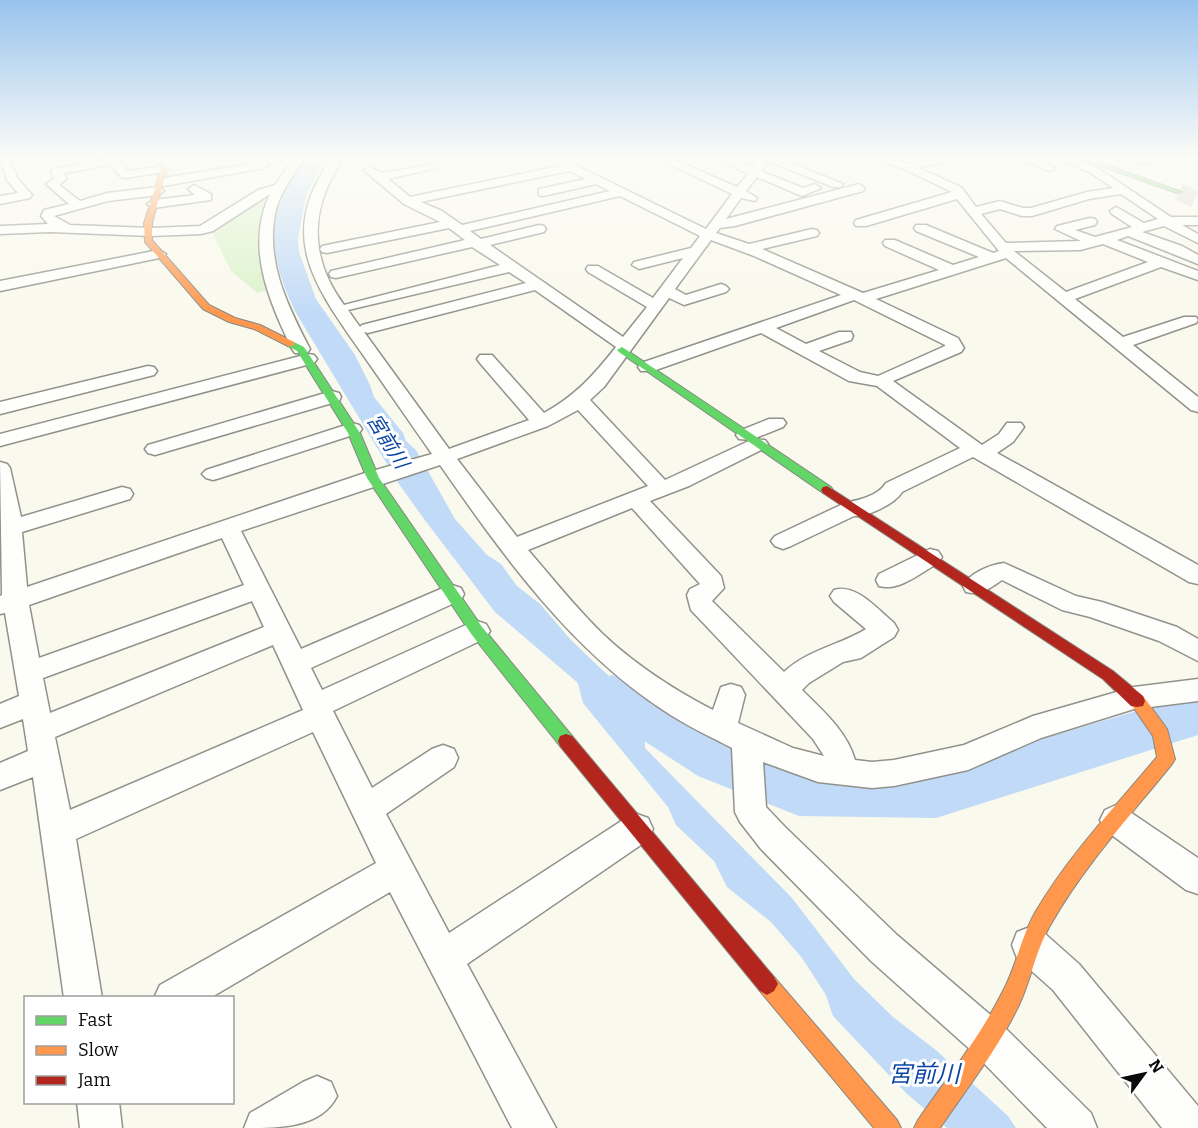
<svg xmlns="http://www.w3.org/2000/svg" width="1198" height="1128" font-family="Bitter,'Noto Sans JP',serif">
	<style>
		.green { fill: #dbf2ca }
		.water { fill: #c0daf7 }
		.lines { fill: none; stroke-linecap: round; stroke-linejoin: round }
		.river { fill: #c0daf7; fill-rule: evenodd }
		.primary-tunnel { stroke: #d5d5cb; stroke-width: 17; stroke-dasharray: 17 9; stroke-linecap: butt }
		.street-casing { stroke: #92928c; stroke-width: 3 }
		.fast-casing { stroke: #888883; stroke-width: 2 }
		.slow-casing { stroke: #888883; stroke-width: 2 }
		.jam-casing { stroke: #888883; stroke-width: 2 }
		.street { fill: #fefefc; fill-rule: evenodd }
		.fast { fill: #63d668; fill-rule: evenodd }
		.slow { fill: #ff974d; fill-rule: evenodd }
		.jam { fill: #b3261e; fill-rule: evenodd }
		.labels { text-anchor: middle; dominant-baseline: central; stroke-width: 6; stroke-linejoin: round; paint-order: stroke }
		.water-label { font-size: 20px; font-style: italic; fill: #0c46a3; stroke: #fff }
		.near-water-label { font-size: 24px; font-style: italic; fill: #0c46a3; stroke: #fff }
	</style>
	<rect width="100%" height="100%" fill="#f9f9ed"/>
	<path class="green" d="M270,193L263,230L270,290L257,293L231,271L213,234L218,225Z"/>
	<path class="water" d="M308,158H328L316,174L306,196L298,239L299,252L316,299L355,355L370,385L374,397L403,433L406,441L416,450L455,519L487,555L501,564L517,586L540,604L570,639L597,665L619,685L669,720L645,737V748L792,898L854,979L893,1017L937,1051L1008,1116L1016,1128H947L906,1093L833,1016L826,995L802,958L771,922L727,887L714,861L676,825L668,807L583,703L578,683L495,612L424,519L399,484L296,313C267,253 263,211 308,158Z"/>
	<g class="lines">
		<path class="river" d="M612,675L629,681L736,744L799,768L936,770L1198,693V735L936,818L799,816L698,776L595,709L587,695L595,681Z"/>
		<path class="primary-tunnel" d="M1179,192L1198,201"/>
		<g class="street-casing">
			<g id="street">
				<path d="M0,158H9L18,179L32,195L30,198L0,204V196L18,193L7,180Z"/>
				<path d="M112,158L117,159L128,171L164,166L170,169L164,172L125,178L121,177L110,165L64,173L66,179L59,185L80,201L107,193L158,187L164,191L158,195L108,201L54,216L70,225L151,228L200,226L258,190L275,185L294,158H305C295,173 283,188 277,206C263,257 287,305 310,349L307,353H295L292,349C269,301 245,247 270,194L213,231L201,234L151,236L50,232L0,234V226L48,224L41,216L44,210L69,204L46,184L54,178L51,171L53,169Z"/>
				<path d="M253,158H263L270,165L264,168L164,186L158,182L164,178L256,163Z"/>
				<path d="M332,158H344C310,206 308,256 344,305L500,265L472,247L336,278L331,277L329,274L331,271L465,240L449,228L327,253L322,252L320,249L322,246L440,222L404,204L366,172L364,170L370,167L381,173L437,164V168L388,179L410,197L560,166L547,158H561L706,229L732,194L656,158H670L737,187L748,174L715,158H729L752,167L759,158H779L843,184L841,187H833L768,161L761,171L803,188L815,184L821,188L802,196L757,177L746,191L757,198L755,201L741,198L726,219L859,184L865,188L863,191L735,226L720,228L716,233L749,244L812,229L817,230L819,233L817,236L762,249L863,293L939,270L885,246L883,243L885,240H895L953,265L979,257L916,231L914,228L916,225H926L993,253L999,251L957,199L866,226H856L854,223L856,220L952,192L904,169L873,158H890L908,164L932,158H950L949,160L919,168L961,187L976,207L1000,201L1023,208H1031L1087,192L1113,188L1091,173L1057,158H1073L1099,169L1171,217H1198V225H1182L1198,234V243L1164,226L1142,232L1182,246L1198,255V264L1128,236L1117,240L1198,271V280L1161,267L1075,299L1123,337L1184,317H1196L1198,320L1196,323L1133,345L1198,397V412L1191,410L1006,258L876,299L958,338L964,348L961,352L893,381L982,445L999,434L1007,423H1021L1024,427L1013,442L997,453L1198,565V584L1189,582L973,457L902,492C895,504 867,517 854,516L791,546L783,549L775,546L771,541L775,536L845,503C859,500 878,496 886,483L960,448L877,386L849,381L761,333L653,371H641L638,367L641,363L841,295L754,256L711,240L675,289L686,295L721,284L726,286L729,289L726,292L684,305L669,298L604,387L590,400L665,480L751,440L739,439L736,435L739,431L769,419H783L786,423L783,427L753,439L765,440L768,444L765,448L689,486L650,501L721,576L724,588L712,601L784,672C807,650 840,645 866,629L834,602L830,596L834,590C856,583 878,610 894,623L898,630L894,637L861,658L843,662L809,683L802,690C822,710 847,731 855,760L872,762L894,760L964,745L1033,716L1134,687L1198,679V701L1134,709L1041,738L968,770L894,786L872,788L818,782L763,762L766,807L785,827L897,935L1001,1024L1091,1113L1097,1128H1047L973,1052L871,961L761,849L740,822L735,812L732,748C709,736 685,725 663,710C569,648 503,555 440,465L241,531L301,649L443,588L452,585L461,588L464,594L461,600L311,668L322,690L468,624L477,621L486,624L490,631L486,638L333,711L372,788L432,749L443,745L454,749L458,758L454,767L386,814L449,933L626,818L637,814L648,818L653,829L648,840L467,964L556,1128H512L390,892L210,998H154L160,985L376,863L313,732L76,839L102,998H64L33,777L0,790V763L28,751L23,719L0,728V704L19,696L5,613L0,614V596L2,595L0,462L7,464L10,468L21,517L122,487L130,489L133,494L130,499L22,532L27,587L365,473L432,454C408,420 385,386 361,352C314,285 276,235 332,158ZM569,171L586,179L539,189V195L543,196L596,184L610,191L462,225L442,211L421,202ZM1121,194L1158,219L1144,223L1116,207L1110,211L1112,214L1132,227L1095,237L1075,230L1095,225L1097,222L1095,219L1090,218L1057,226L1055,229L1081,241L1006,243L981,214L1000,209L1022,216H1032L1089,199ZM620,196L700,236L691,248L634,262L632,265L639,269L683,258L653,298L598,266H588L586,269L588,272L647,307L623,337L490,245L544,232L546,229L544,226L539,225L481,239L470,231ZM1103,244L1148,262L1066,292L1014,251L1080,250ZM509,272L526,283L362,325L360,327L348,310ZM535,290L616,347C594,375 575,396 544,413L492,355H480L477,359L480,363L529,420L449,449L364,332L368,333ZM854,300L945,345V346L878,376L860,372L819,351L851,340L853,336L851,332H839L806,344L776,328ZM578,410L648,486L517,537L457,459L548,426ZM632,508L700,584L690,589L687,595L691,610L813,739L824,756L793,748L738,723L745,695L741,687L731,684L721,687L713,710C670,688 622,656 589,620C568,598 548,573 528,550ZM222,538L244,585L39,658L29,605ZM252,601L264,627L50,713L43,678ZM273,645L303,710L70,810L55,737Z"/>
				<path d="M1018,158H1034L1056,168L1050,171L1046,170Z"/>
				<path d="M1124,158H1165L1143,165Z"/>
				<path d="M194,185L211,194V200L153,208L147,204L153,200L195,195L188,189Z"/>
				<path d="M159,250L166,254L164,257L0,291V281Z"/>
				<path d="M308,354L314,355L317,359L314,363L0,446V434Z"/>
				<path d="M148,366L154,367L157,371L154,375L0,414V402Z"/>
				<path d="M332,391L339,393L341,397L339,401L155,455L148,453L145,449L148,445Z"/>
				<path d="M352,423L359,425L362,429L359,433L220,478L213,480L206,478L202,474L206,470Z"/>
				<path d="M930,549L938,551L942,557L938,563C922,572 899,592 879,586L876,580L879,574Z"/>
				<path d="M1004,563L1076,596L1102,602L1177,627L1198,639V661L1159,641L1090,617L1062,610L1002,580C990,588 981,596 966,592L963,586C970,573 989,565 1004,563Z"/>
				<path d="M1116,805L1127,810L1198,858V894L1186,890L1105,830L1100,820L1105,810Z"/>
				<path d="M1030,927L1043,932L1079,964L1198,1106V1128H1162L1053,990L1017,958L1012,945L1017,932Z"/>
				<path d="M317,1076L331,1082L337,1096C321,1128 280,1128 244,1128L250,1113L303,1082Z"/>
				<path d="M77,1102H119L122,1128H80Z"/>
			</g>
		</g>
		<g class="fast-casing">
			<g id="fast">
				<path d="M1078,158H1087L1182,192L1177,193Z"/>
				<path d="M288,342H294L304,347L360,433L379,478L482,627L572,736L574,741L572,746L566,748L560,746L472,635L367,478L348,433L297,351L288,346Z"/>
				<path d="M622,347L831,487L833,490L831,493H823L619,352L617,350Z"/>
			</g>
		</g>
		<g class="slow-casing">
			<g id="slow">
				<path d="M152,158H158L167,169L152,223V240L209,305L235,318L260,325L294,342V346H288L254,329L229,322L203,309L145,242L144,223L161,169Z"/>
				<path d="M1137,695L1143,696L1167,729L1175,759L1172,764C1130,816 1084,866 1051,924C1036,949 1031,979 1019,1005C998,1049 967,1088 940,1128H914L918,1120C947,1078 980,1037 1003,991C1017,965 1021,936 1036,911C1069,855 1115,807 1157,757L1153,736L1129,701L1131,696Z"/>
				<path d="M767,973L774,977L897,1120L901,1128H874L760,991L756,984L760,977Z"/>
			</g>
		</g>
		<g class="jam-casing">
			<g id="jam">
				<path d="M827,486L1113,671L1143,696L1145,701L1143,706L1137,707L1131,706L1103,679L823,493L821,490L823,487Z"/>
				<path d="M566,734L572,736L774,977L778,984L774,991L767,995L760,991L560,746L558,741L560,736Z"/>
			</g>
		</g>
		<use href="#street" class="street"/>
		<use href="#fast" class="fast"/>
		<use href="#slow" class="slow"/>
		<use href="#jam" class="jam"/>
	</g>
	<linearGradient id="sky" x2="0" y2="1"><stop stop-color="#98c3ee"/><stop offset="0.5" stop-color="#fcfcf7"/><stop offset="1" stop-color="#fcfcf7" stop-opacity="0"/></linearGradient>
	<rect width="1198" height="316" fill="url(#sky)"/>
	<g class="labels">
		<g class="water-label">
			<text transform="translate(388 441) rotate(58)">宮前川</text>
		</g>
		<g class="near-water-label">
			<text x="924" y="1074">宮前川</text>
		</g>
	</g>
	<rect x="24" y="996" width="210" height="108" fill="#ffffff" stroke="#9d9d9d" stroke-width="1.5"/>
	<rect x="36" y="1016" width="30" height="9" fill="#63d668" stroke="#9d9d9d" stroke-width="1.5"/>
	<text x="78" y="1026" font-size="18" fill="#0a0a0a">Fast</text>
	<rect x="36" y="1046" width="30" height="9" fill="#ff974d" stroke="#9d9d9d" stroke-width="1.5"/>
	<text x="78" y="1056" font-size="18" fill="#0a0a0a">Slow</text>
	<rect x="36" y="1076" width="30" height="9" fill="#b3261e" stroke="#9d9d9d" stroke-width="1.5"/>
	<text x="78" y="1086" font-size="18" fill="#0a0a0a">Jam</text>
	<g transform="translate(1144 1074) rotate(57)" stroke="#ffffff" stroke-width="4.5" paint-order="stroke">
	<path d="M0-4.5L10 22L0 15L-10 22Z" fill="#0a0a0a"/>
	<text y="-9" font-size="16" font-weight="bold" text-anchor="middle" fill="#0a0a0a">N</text>
	</g>
</svg>
